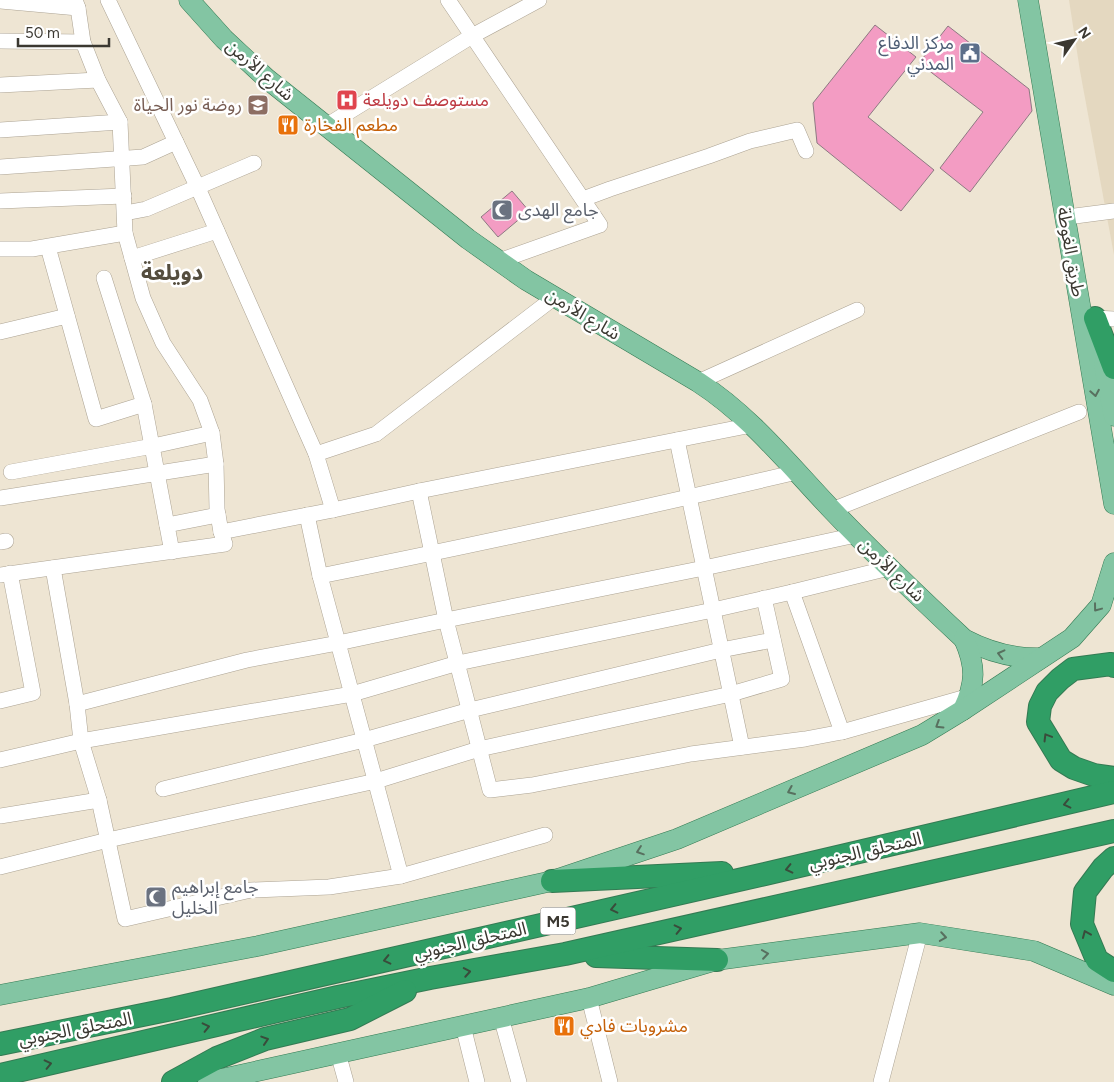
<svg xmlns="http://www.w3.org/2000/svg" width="1114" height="1082" font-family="Figtree,'Noto Sans Arabic',sans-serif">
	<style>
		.built { fill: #e4d8c0 }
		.building { fill: #f39cc3; stroke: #8d7a82 }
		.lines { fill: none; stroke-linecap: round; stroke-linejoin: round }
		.minor-casing { stroke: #aca393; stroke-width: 16 }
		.major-casing { stroke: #347a53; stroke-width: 21 }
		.highway-casing { stroke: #347a53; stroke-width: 24 }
		.minor { stroke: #fff; stroke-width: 15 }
		.major { stroke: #83c5a3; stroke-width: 20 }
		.highway { stroke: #309e65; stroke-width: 22 }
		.oneway { stroke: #58705f }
		.oneway2 { stroke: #394c3b }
		.labels { text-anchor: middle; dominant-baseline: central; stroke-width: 5; stroke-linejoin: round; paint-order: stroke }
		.shield { fill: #fff; stroke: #76746f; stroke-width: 1 }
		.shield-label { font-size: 16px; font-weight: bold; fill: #3b3831 }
		.service-label { font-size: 18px; fill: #4e5e75; stroke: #fff; text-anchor: end }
		.street-label { font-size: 18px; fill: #3b3831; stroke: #fff }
		.health-label { font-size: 18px; fill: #be3a42; stroke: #fff; text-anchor: start }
		.education-label { font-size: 18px; fill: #785e54; stroke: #fff; text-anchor: end }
		.food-label { font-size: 18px; fill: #c56008; stroke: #fff; text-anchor: start }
		.worship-label { font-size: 18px; fill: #5b616d; stroke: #fff; text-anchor: start }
		.district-label { font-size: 22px; font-weight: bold; fill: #544d3e; stroke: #fff }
	</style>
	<rect width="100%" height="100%" fill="#eee5d3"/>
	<path class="built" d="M1069,0H1114V255L1080,71Z"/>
	<g class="building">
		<path d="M875,25L916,57L868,117L934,170L901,211L817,143L813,103Z"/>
		<path d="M948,26L1029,89L1032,111L970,192L940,168L983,112L919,63Z"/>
		<path d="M512,191L529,211L498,237L481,217Z"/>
	</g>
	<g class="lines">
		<g class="minor-casing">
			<g id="minor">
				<path d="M108,0L198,188L316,454L333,510"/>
				<path d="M448,0L600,225L499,261"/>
				<path d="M0,1L78,8"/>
				<path d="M0,41L83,42"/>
				<path d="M0,85L98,80"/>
				<path d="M326,126L472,36L539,0"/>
				<path d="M0,130L120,122"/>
				<path d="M0,167L143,157L176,142"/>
				<path d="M583,199L610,189L709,156L750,141L797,130L806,151"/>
				<path d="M0,201L124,196"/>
				<path d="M125,213L146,209L254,163"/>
				<path d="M1075,216L1114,211"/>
				<path d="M48,247L96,419L144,404"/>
				<path d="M0,249H32L125,233"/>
				<path d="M132,258L217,231"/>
				<path d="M104,278L144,404L172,552"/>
				<path d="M1095,318L1114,319"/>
				<path d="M0,332L67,316"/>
				<path d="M698,382L857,310"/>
				<path d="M677,440L742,747"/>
				<path d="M316,454L376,434L555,297"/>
				<path d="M11,472L153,446L212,433"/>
				<path d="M419,491L446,620L490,790L532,785L691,754L805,739L842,732L970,696"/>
				<path d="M0,498L216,464"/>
				<path d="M832,510L1079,412"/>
				<path d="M307,515L320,576L401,876"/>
				<path d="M167,525L218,515"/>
				<path d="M221,532L333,510L419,491L752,425"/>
				<path d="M0,542L6,541"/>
				<path d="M53,568L77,704L81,741L99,800L125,919L251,890L329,887L401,876L545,835"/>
				<path d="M0,575L225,544L221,532L217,509L216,464L212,433L200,400L163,343L143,298L125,233L120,122L98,80L83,42L78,8L75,0"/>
				<path d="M320,576C480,544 639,509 797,472"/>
				<path d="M792,592L842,732"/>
				<path d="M0,701L33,693L10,573"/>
				<path d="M77,704L247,660L338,643L446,620L704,568L856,535"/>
				<path d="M0,760L81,741L352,694L458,663L713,610L792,592L889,568"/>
				<path d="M163,789L364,740L470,710L721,650L773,640"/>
				<path d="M0,816L99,800"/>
				<path d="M0,867L108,840L376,781L479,749L731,694L782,679L764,598"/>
				<path d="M589,998L610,1082"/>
				<path d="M501,1017L519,1082"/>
				<path d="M463,1026L477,1082"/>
				<path d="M338,1053L346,1082"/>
				<path d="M881,1082L920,933"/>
			</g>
		</g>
		<g class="major-casing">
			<g id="major">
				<path d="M189,0L224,39L266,78L468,239L526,280L698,382C751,416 790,466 833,511C875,555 919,597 964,639C989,652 1013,659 1041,658"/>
				<path d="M1028,0L1114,504"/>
				<path d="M1104,364L1114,416"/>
				<path d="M963,710C976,683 976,666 964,639"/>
				<path d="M0,995L258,946L552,881L677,839L922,735L963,710L1072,638L1101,605L1114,563"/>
				<path d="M208,1082L589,998L717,960L920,933L1034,951L1114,985"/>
			</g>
		</g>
		<g class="highway-casing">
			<g id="highway">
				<path d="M1095,318L1114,368"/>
				<path d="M1114,666L1111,664L1073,669L1060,679L1047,692L1040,706L1038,722L1061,760L1074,768L1094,775L1114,778"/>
				<path d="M1114,858L1103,868L1085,892L1082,924L1097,960L1114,971"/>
				<path d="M552,881L722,873"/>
				<path d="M596,956L717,960"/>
				<path d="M0,1044L172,1009L765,874L1114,792"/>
				<path d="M0,1075L338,997L430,978L565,954L1114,831"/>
				<path d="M173,1082L217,1058L265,1039L350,1019L405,991"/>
			</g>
		</g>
		<use href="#minor" class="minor"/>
		<use href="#major" class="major"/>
		<use href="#highway" class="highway"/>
	</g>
	<defs><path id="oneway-chevron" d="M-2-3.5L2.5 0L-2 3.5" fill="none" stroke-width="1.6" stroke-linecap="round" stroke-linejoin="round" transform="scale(1.25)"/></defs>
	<g class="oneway">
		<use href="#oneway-chevron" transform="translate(1095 393) rotate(80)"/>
		<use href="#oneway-chevron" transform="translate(1097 608) rotate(127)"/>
		<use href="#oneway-chevron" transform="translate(1001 654) rotate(-166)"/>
		<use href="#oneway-chevron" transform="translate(939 725) rotate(148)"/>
		<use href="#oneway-chevron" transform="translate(791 791) rotate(157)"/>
		<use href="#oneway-chevron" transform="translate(640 851) rotate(161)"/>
		<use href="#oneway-chevron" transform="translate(943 937) rotate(9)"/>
		<use href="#oneway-chevron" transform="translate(765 954) rotate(-8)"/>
	</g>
	<g class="oneway2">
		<use href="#oneway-chevron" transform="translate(1047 737) rotate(-121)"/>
		<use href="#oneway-chevron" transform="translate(1067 804) rotate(167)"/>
		<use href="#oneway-chevron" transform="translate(789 869) rotate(167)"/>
		<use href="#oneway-chevron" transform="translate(614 909) rotate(167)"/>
		<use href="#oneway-chevron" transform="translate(678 929) rotate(-13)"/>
		<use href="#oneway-chevron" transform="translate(1086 934) rotate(-113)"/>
		<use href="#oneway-chevron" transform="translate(387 960) rotate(167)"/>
		<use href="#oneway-chevron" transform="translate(467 972) rotate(-10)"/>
		<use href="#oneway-chevron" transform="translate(206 1027) rotate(-13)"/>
		<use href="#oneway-chevron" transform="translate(265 1040) rotate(-18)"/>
		<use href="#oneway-chevron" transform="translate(48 1064) rotate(-13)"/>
	</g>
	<defs>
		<g id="civic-square" transform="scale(1.125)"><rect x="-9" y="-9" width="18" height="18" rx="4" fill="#5c6f8a" stroke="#fff"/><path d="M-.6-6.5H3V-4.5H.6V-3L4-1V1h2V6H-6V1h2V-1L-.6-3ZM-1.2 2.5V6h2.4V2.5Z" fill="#fff"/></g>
		<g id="hospital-square" transform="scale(1.125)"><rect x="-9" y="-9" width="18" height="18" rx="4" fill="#e0444e" stroke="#fff"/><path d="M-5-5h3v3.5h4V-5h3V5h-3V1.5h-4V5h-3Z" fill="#fff"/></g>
		<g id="school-square" transform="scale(1.125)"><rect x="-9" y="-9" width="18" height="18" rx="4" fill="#8d6e63" stroke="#fff"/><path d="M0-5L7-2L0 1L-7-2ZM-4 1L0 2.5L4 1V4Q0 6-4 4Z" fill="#fff"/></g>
		<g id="restaurant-square" transform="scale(1.125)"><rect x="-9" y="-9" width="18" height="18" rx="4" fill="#e8710a" stroke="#fff"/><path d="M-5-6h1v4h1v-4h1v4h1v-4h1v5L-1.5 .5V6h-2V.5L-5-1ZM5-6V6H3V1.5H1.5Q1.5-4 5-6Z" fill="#fff"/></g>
		<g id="mosque-square" transform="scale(1.125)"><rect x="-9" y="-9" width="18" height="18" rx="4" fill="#6b7280" stroke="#fff"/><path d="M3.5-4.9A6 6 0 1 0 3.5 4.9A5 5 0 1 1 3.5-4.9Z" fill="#fff"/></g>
	</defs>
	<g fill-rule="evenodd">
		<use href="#civic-square" x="970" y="53"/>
		<use href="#hospital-square" x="347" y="100"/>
		<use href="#school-square" x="258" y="105"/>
		<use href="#restaurant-square" x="288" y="125"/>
		<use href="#mosque-square" x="502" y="210"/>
		<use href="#mosque-square" x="156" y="897"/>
		<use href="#restaurant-square" x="564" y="1026"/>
	</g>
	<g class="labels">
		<rect class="shield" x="540.5" y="907.5" width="35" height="27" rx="4"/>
		<g class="shield-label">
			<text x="558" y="921">M5</text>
		</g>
		<g class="service-label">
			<text x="954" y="43">مركز الدفاع<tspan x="954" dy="21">المدني</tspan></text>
		</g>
		<g class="street-label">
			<text transform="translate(260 70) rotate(41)">شارع الأرمن</text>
			<text transform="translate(1071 252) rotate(80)">طريق الغوطة</text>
			<text transform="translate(583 314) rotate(31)">شارع الأرمن</text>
			<text transform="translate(892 570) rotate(44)">شارع الأرمن</text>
			<text transform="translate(865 851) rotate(-13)">المتحلق الجنوبي</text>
			<text transform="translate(470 941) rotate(-13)">المتحلق الجنوبي</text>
			<text transform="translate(75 1029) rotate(-11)">المتحلق الجنوبي</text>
		</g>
		<g class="health-label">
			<text x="363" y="100">مستوصف دويلعة</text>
		</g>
		<g class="education-label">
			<text x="242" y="105">روضة نور الحياة</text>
		</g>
		<g class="food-label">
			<text x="304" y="125">مطعم الفخارة</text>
			<text x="580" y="1026">مشروبات فادي</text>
		</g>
		<g class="worship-label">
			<text x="518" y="210">جامع الهدى</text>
			<text x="172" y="887">جامع إبراهيم<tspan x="172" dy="21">الخليل</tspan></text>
		</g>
		<g class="district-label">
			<text x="172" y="272">دويلعة</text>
		</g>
	</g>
	<g transform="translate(1074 40) rotate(56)" stroke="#ffffff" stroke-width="4" paint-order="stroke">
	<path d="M0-4L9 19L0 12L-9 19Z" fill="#3b3831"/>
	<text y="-8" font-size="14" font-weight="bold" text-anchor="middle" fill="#3b3831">N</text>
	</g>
	<path d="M18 38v8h91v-8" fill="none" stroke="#3b3831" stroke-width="2.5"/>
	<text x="25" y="38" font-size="15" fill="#3b3831" stroke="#ffffff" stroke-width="4" paint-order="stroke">50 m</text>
</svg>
